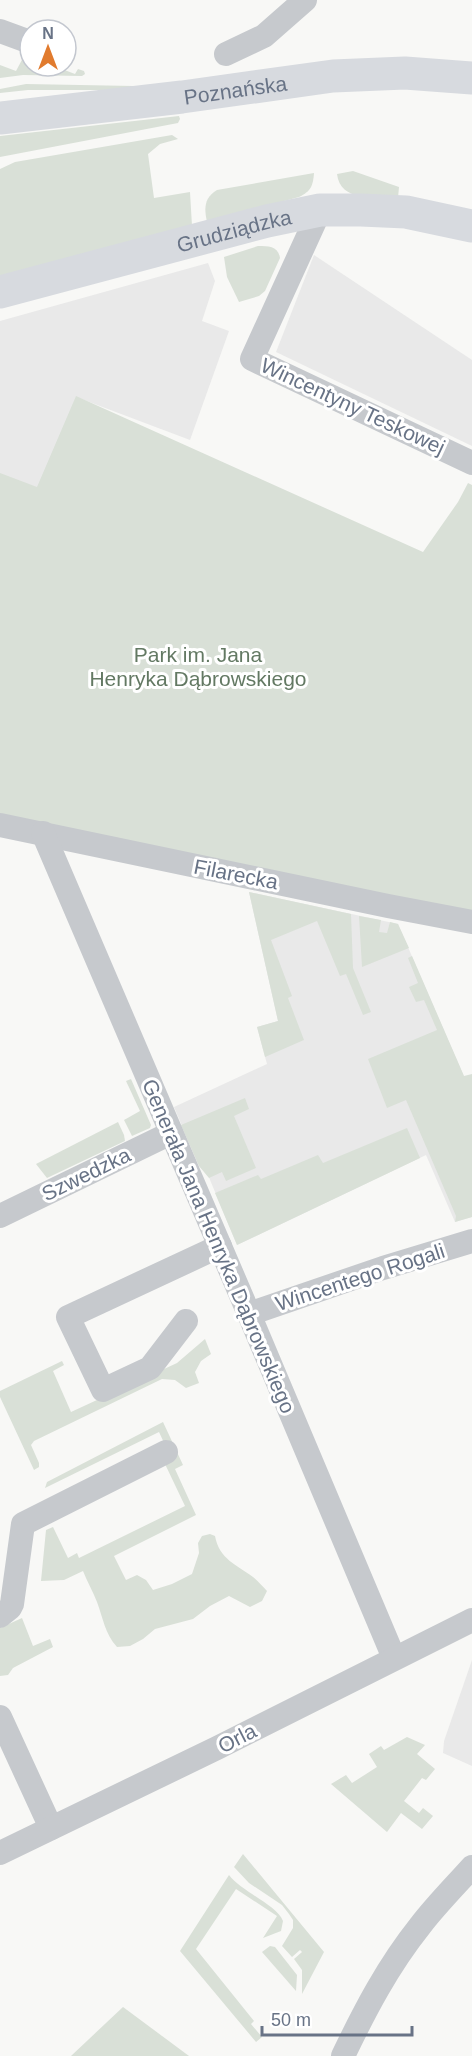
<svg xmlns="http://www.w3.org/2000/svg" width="472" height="2056" font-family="Helvetica,sans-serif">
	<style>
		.built { fill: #e9e9e9 }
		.green { fill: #d9e0d7 }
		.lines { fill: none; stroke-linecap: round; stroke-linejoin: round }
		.minor { stroke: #c6c9cd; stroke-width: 24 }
		.secondary { stroke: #d7dadf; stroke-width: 33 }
		.labels { text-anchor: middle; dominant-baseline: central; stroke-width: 6; stroke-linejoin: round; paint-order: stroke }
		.street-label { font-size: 21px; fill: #687386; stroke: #fff }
		.park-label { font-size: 21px; fill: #637963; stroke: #fff }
	</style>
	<rect width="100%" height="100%" fill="#f8f8f6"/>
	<g class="built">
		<path d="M314,255L472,360V446L276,352Z"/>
		<path d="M208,263L215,281L202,321L229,331L190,440L76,397L39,496L0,562V321Z"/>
		<path d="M249,892L398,924L472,1095V1217L455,1222L426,1155L237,1245L208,1175L199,1166L174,1107L267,1064L257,1027L278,1021Z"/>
		<path d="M472,1660V1766L443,1753L444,1741Z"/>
	</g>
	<g class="green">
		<path d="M24,56L30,57V66H54L75,74L78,69L84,71L85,74L82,76L23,75L0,78V65L16,71Z"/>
		<path d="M26,84L134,86L133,90H28L0,93V89Z"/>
		<path d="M179,116L180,119L178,123L0,157V136Z"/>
		<path d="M172,135L178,139L160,144L148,154L154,198L190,192L192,226L0,276V169L15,162Z"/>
		<path d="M353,171L399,187L398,198C375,197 340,202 337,174Z"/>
		<path d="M314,173C313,186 311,191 299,197L207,222C204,208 204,198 217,190Z"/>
		<path d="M258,246C269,246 278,246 280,258L265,291L259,296L239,302L227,277L224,257Z"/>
		<path d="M76,396L423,552L458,502L468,483L472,485V922L0,825V473L37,487Z"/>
		<path d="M249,892L351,914L353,968L371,1012L363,1015L346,974L340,976L317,921L271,940L292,996L288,998L304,1040L265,1057L257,1027L278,1021Z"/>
		<path d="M359,916L381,920L379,932L387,933L390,922L398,924L409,948L362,967Z"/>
		<path d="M412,956L464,1076L472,1074V1217L455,1222L456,1216L406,1100L387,1108L368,1059L437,1030L424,1000L416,1002L409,987L418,983L408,958Z"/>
		<path d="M131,1079L151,1125L150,1128L132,1136L124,1120L140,1111L126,1081Z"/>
		<path d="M245,1098L249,1109L234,1116L256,1168L226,1181L222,1172L209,1178L199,1166L181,1125Z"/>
		<path d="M118,1122L124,1135L125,1141L47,1178L36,1164Z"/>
		<path d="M407,1128L420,1158L237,1245L215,1193L258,1175L261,1179L318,1155L323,1163Z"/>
		<path d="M205,1339L211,1354L201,1361L195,1372L199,1383L186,1388L175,1380L162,1379L34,1441L31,1445L39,1463V1467L34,1470L0,1397V1391L62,1361L64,1365L53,1371L71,1412L177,1363Z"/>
		<path d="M163,1422L183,1465L175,1469L196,1515L114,1556L126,1580L137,1575L146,1580L153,1590L172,1584L192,1574L199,1553L198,1543L202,1536L210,1534L215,1536C219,1559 237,1565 253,1577C258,1581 263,1587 267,1591L262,1601L250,1607L229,1596L210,1606L193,1619L155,1629L143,1639L130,1646L117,1647C105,1634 103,1618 97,1602C93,1592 87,1581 83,1571L64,1580L41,1581L46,1530L53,1527L68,1558L77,1553L79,1558L185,1506L165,1464L172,1460L159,1432L45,1488L47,1482Z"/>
		<path d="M22,1618L33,1646L50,1639L53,1647L13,1668L8,1675L0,1676V1628Z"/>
		<path d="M407,1737L425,1745L417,1754L435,1769L426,1780L422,1778L404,1801L419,1813L423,1808L433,1816L422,1829L401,1813L387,1832L331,1784L346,1775L352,1783L377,1767L369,1754L381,1746L384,1750Z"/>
		<path d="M243,1854L324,1952L302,1994V1970L294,1959L302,1952L300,1950L292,1957L282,1946L293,1928V1920L289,1914L282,1905L249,1883L234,1867Z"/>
		<path d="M229,1875C242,1892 277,1905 283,1921L281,1931L263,1938L277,1916L236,1889L196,1949L254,2021L251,2024L262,2037L256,2042L180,1951Z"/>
		<path d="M270,1946L275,1947L297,1975L296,1991L262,1952Z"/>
		<path d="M123,2007L189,2056H71Z"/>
	</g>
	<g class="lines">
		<g class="minor">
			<path d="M0,31L30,42"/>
			<path d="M226,54L264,36L305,0"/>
			<path d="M320,210L252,359L472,463"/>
			<path d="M0,825L388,906L472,922"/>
			<path d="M43,833L249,1314L394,1658"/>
			<path d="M0,1216L171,1133"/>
			<path d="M249,1314L383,1268L472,1241"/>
			<path d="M186,1321L150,1368L103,1390L68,1317L220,1246"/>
			<path d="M0,1616L10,1608L12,1604L23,1524L166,1452"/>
			<path d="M0,1717L51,1828"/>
			<path d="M0,1853L217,1748L472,1620"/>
			<path d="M343,2056C365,2010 388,1966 420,1926C436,1905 455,1886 472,1867"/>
		</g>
		<g class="secondary">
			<path id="s1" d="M0,118L182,97L333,76L405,73L472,78"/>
			<path id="s2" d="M0,292L267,221L320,210H361L406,212L472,226"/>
		</g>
	</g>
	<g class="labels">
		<g class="street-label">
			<text stroke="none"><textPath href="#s1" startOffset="237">Poznańska</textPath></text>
			<text stroke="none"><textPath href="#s2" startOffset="242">Grudziądzka</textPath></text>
			<text transform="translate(353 406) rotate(25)">Wincentyny Teskowej</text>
			<text transform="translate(236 874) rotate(11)">Filarecka</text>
			<text transform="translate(86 1174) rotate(-26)">Szwedzka</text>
			<text transform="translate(219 1246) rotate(67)">Generała Jana Henryka Dąbrowskiego</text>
			<text transform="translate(360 1277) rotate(-18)">Wincentego Rogali</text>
			<text transform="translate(237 1738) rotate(-27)">Orla</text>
		</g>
		<g class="park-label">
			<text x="198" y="654">Park im. Jana<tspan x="198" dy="24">Henryka Dąbrowskiego</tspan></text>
		</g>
	</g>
	<g transform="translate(48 48)"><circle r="28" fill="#ffffff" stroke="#c3c7cf" stroke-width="1.5"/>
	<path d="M0-4.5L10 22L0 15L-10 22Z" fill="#e17b2e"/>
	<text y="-9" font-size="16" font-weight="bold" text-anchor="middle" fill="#687386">N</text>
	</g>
	<path d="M262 2026v9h150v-9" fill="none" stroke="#687386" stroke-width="3"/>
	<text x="271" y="2026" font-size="18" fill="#687386" stroke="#ffffff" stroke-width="4.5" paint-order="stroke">50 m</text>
</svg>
